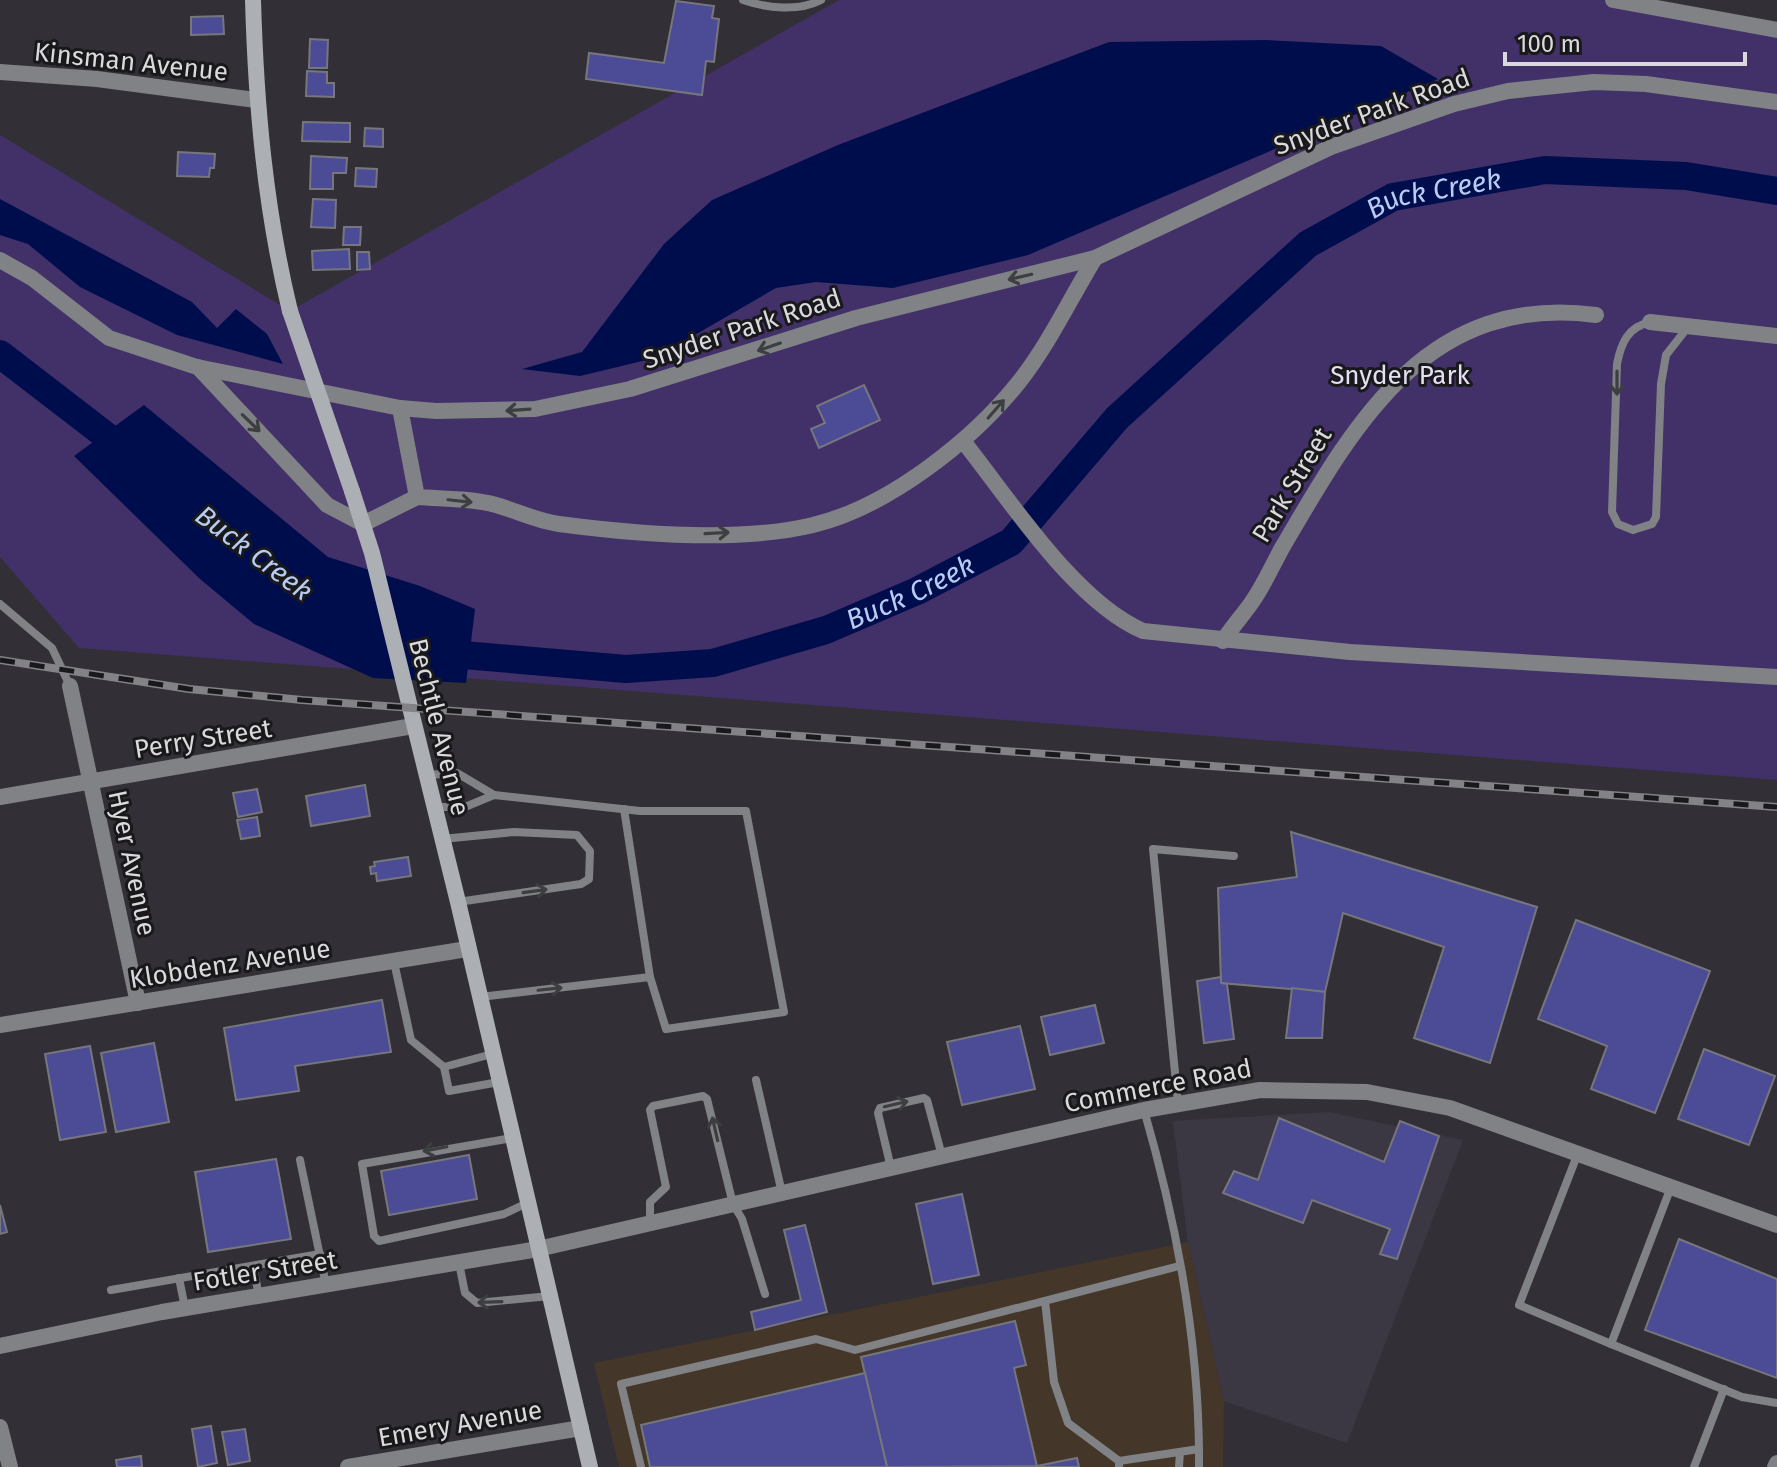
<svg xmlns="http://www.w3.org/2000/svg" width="1777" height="1467" font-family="'Fira Sans',sans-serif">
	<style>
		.commercial { fill: #443629 }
		.built { fill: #3b3844 }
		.green { fill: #423068 }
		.water { fill: #000d4d }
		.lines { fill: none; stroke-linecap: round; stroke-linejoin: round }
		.river { stroke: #000d4d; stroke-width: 28 }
		.building { fill: #4c4b95; stroke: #76767d; stroke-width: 2 }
		.lane { stroke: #808285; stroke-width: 8 }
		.street { stroke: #808285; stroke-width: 16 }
		.secondary { stroke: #acafb4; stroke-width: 16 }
		.rail-casing { stroke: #838287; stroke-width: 8 }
		.rail { stroke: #19191b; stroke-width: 5; stroke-dasharray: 15; stroke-linecap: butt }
		.secondary-bridge { stroke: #acafb4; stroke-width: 16 }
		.oneway { stroke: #3d3e40 }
		.labels { text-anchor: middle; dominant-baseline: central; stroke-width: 6; stroke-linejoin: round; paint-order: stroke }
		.street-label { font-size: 26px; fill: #dad9dd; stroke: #19191b }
		.park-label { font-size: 26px; fill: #e4dff5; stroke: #19191b }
		.water-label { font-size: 28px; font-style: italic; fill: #b6ccf3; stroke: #19191b }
	</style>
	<rect width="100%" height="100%" fill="#323036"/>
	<path class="commercial" d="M1188,1242L1224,1401L1223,1467H619L594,1363Z"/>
	<path class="built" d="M1329,1112L1463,1140L1347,1443L1224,1401L1188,1242L1173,1121Z"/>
	<path class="green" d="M839,0H1602L1777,29V780L79,648L0,557V135L290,311Z"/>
	<g class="water">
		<path d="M1266,40L1381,46L1438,79L1028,255L893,288L816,282L776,288L655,358L580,376L522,369L582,352L664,244L712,200L838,145L1109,42Z"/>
		<path d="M0,199L192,302L217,328L236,309L267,334L283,364L177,335L80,287L28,244L0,235Z"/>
		<path d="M144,405L328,557L420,586L475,609L466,683L373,678L254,624L200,579L74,456Z"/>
	</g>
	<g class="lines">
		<g class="river">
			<path d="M0,354L135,458"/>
			<path id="s1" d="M433,647L452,654L626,669L713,663L826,630L917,591L1011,542L1117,418L1308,244L1393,197L1545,170L1686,176L1777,191"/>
		</g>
	</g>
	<g class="building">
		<path d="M676,1L714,6L712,18L719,19L714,62L706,61L702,95L586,79L589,53L664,63Z"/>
		<path d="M223,16L224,34L191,35V17Z"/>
		<path d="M310,39L328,40L327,68H309Z"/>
		<path d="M307,71L327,72V83H334V97L306,96Z"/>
		<path d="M303,122L350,123V142L302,141Z"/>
		<path d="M365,128L383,129V147L364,146Z"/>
		<path d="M178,152L215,154L214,168H210L209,177L177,176Z"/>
		<path d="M311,156L347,158L346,173H333V189H310Z"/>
		<path d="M356,168L377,169L376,187L355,186Z"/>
		<path d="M313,199L336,200L335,228L311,227Z"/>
		<path d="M344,227H361L360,245H343Z"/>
		<path d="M349,249L350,269L313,270L312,251Z"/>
		<path d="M357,252H369L370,269L357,270Z"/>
		<path d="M864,385L880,420L819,448L811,429L825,423L817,406Z"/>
		<path d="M365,785L370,816L311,826L306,796Z"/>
		<path d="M257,789L262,812L238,817L233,793Z"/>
		<path d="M257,817L260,836L241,839L237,820Z"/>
		<path d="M1291,832L1537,907L1490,1063L1414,1038L1444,947L1343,913L1325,992L1221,983L1218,888L1297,877Z"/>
		<path d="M408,857L411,876L377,881L376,873L371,874L370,867L375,866L374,862Z"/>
		<path d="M1576,920L1710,971L1655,1113L1591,1089L1607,1046L1538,1019Z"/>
		<path d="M1221,977V983L1227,984L1234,1039L1204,1043L1197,981Z"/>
		<path d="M1292,988L1325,992L1322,1038H1286Z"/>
		<path d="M382,1000L391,1052L295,1066L299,1091L236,1100L224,1028Z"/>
		<path d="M1095,1005L1104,1043L1050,1055L1041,1017Z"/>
		<path d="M1020,1026L1035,1089L962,1105L947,1042Z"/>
		<path d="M154,1043L169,1122L116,1132L101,1053Z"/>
		<path d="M90,1046L106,1132L60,1140L45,1054Z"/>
		<path d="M1704,1049L1775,1076L1749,1145L1678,1119Z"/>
		<path d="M1279,1118L1384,1162L1400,1121L1439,1136L1397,1259L1380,1254L1390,1229L1312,1200L1303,1223L1223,1193L1234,1171L1258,1180Z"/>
		<path d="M469,1155L477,1199L389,1215L381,1171Z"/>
		<path d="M276,1159L291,1239L208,1252L195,1172Z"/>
		<path d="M962,1194L979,1275L933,1284L916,1204Z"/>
		<path d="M0,1205L7,1232L0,1234Z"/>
		<path d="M805,1225L827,1312L755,1330L751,1312L801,1300L784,1230Z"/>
		<path d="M1679,1239L1777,1279V1378L1645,1330Z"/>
		<path d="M1015,1321L1026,1365L1014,1368L1037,1466L887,1467L861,1357Z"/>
		<path d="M865,1373L887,1467H650L641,1425Z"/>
		<path d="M211,1426L217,1463L198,1467L192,1429Z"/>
		<path d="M245,1429L250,1461L228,1465L222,1432Z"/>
		<path d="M141,1456L142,1467H117L116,1460Z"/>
		<path d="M1077,1458L1079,1467H1033L1037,1466Z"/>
	</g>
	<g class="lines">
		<g class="lane">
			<path d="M743,0C766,8 798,12 821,0"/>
			<path d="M1650,322C1628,327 1621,343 1617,364L1612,512L1618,524L1633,530L1652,524L1656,517L1661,384L1666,355L1688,327"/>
			<path d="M0,604L52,648L70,686"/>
			<path d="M427,775L457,773L494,795L465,807H434"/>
			<path d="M624,809L650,977"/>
			<path d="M442,839L514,832L577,835L590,851L589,879L581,884L458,902"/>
			<path d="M394,962L411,1040L444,1067"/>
			<path d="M480,997L650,977L666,1029L784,1012L746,811H640L494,795"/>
			<path d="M492,1054L444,1067L449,1091L499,1082"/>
			<path d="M756,1080L782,1193"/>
			<path d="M1178,1103L1153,849L1234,856"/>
			<path d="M1144,1110C1177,1224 1200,1348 1199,1467"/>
			<path d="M512,1138L362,1164L374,1236L379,1241L504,1214L527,1203"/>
			<path d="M1578,1153L1519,1305L1611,1344L1671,1187"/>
			<path d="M300,1160L326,1285"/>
			<path d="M891,1168L878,1113L880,1108L924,1098L927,1100L942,1156"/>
			<path d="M650,1223V1202L666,1187L650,1110L653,1106L703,1096L707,1099L733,1204L742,1219L765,1294"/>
			<path d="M459,1263L465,1293L477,1303L550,1296"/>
			<path d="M253,1266L259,1296"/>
			<path d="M179,1278L185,1308"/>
			<path d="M111,1290L320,1254"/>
			<path d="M1045,1301L1054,1382L1068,1423L1119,1461V1467"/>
			<path d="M1611,1344L1742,1397L1777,1403"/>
			<path d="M1119,1461L1199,1449"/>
			<path d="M641,1467L621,1384L816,1339L855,1350L1179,1266"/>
			<path d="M1179,1467L1180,1452"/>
			<path d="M1694,1467L1724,1389"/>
		</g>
		<g class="street">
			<path d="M1613,0L1777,30"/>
			<path d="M0,72L97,79L256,100"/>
			<path d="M0,260L32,278L109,338L197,367L400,408L436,411L535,409L630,389L856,318L1095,258L1331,147L1454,104L1508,91L1594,82L1646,84L1777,102"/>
			<path d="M1650,322L1777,336"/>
			<path d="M198,367L327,505L363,524L417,497"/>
			<path d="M400,408L417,497C443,499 471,498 496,505C517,511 537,521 559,524C635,534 739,543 813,525C888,507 972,441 1019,382C1049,344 1070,299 1095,258"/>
			<path d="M963,441C1010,500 1074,601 1143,631L1350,652L1777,677"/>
			<path d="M1223,641C1232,627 1243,615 1252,602C1264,585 1272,566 1282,548C1355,423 1427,293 1596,315"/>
			<path d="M70,686L138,1003"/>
			<path d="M0,797L413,726"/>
			<path d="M0,1025L467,949"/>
			<path d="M0,1346L162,1312L538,1249L1144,1110L1260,1090L1367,1092L1450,1108L1777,1225"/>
			<path d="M0,1427L10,1467"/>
			<path d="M348,1467L581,1428"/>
			<path d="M1775,1467L1777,1463"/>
		</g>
		<g class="secondary">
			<path d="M253,0C256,106 265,208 290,311"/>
			<path d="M352,491L372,553L458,902L590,1467"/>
		</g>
		<g class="rail-casing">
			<path id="rail" d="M0,660L189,689L302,700L1777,807"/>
		</g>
		<use href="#rail" class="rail"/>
		<path class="secondary-bridge" d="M290,311L352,491"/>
	</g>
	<defs><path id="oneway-shaft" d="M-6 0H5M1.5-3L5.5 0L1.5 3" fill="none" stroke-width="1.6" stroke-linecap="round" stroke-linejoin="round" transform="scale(2)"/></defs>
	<g class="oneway">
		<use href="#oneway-shaft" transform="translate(1020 277) rotate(167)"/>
		<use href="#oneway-shaft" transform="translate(769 347) rotate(161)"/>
		<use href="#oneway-shaft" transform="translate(1617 383) rotate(90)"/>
		<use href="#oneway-shaft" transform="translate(996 409) rotate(-49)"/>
		<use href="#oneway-shaft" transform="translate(518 410) rotate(176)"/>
		<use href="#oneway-shaft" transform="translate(251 423) rotate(44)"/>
		<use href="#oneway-shaft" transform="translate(460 501) rotate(6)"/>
		<use href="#oneway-shaft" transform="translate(717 533) rotate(-3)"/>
		<use href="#oneway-shaft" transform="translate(535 891) rotate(-8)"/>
		<use href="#oneway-shaft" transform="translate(550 989) rotate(-6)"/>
		<use href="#oneway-shaft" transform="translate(896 1104) rotate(-13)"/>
		<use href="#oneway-shaft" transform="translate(715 1129) rotate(-103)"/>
		<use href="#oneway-shaft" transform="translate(435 1149) rotate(169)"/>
		<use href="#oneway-shaft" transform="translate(490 1302) rotate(178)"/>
	</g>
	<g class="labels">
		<g class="street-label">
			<text transform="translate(131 62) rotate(6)">Kinsman Avenue</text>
			<text transform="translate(1372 112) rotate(-20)">Snyder Park Road</text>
			<text transform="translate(742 329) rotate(-18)">Snyder Park Road</text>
			<text transform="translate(1292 485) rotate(-59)">Park Street</text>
			<text transform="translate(439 727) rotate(76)">Bechtle Avenue</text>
			<text transform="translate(203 739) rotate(-9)">Perry Street</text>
			<text transform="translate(132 863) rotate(78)">Hyer Avenue</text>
			<text transform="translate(230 964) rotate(-9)">Klobdenz Avenue</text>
			<text transform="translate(1158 1086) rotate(-11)">Commerce Road</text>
			<text transform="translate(265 1271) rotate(-9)">Fotler Street</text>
			<text transform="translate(460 1424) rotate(-10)">Emery Avenue</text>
		</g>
		<g class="park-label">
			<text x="1400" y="375">Snyder Park</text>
		</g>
		<g class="water-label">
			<text stroke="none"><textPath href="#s1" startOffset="1164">Buck Creek</textPath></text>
			<text transform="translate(254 553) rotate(37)">Buck Creek</text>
			<text stroke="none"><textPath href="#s1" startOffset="492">Buck Creek</textPath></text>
		</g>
	</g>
	<path d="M1505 52v12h240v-12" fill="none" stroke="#dad9dd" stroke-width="4"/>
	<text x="1517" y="52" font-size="24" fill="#dad9dd" stroke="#19191b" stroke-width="6" paint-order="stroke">100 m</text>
</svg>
